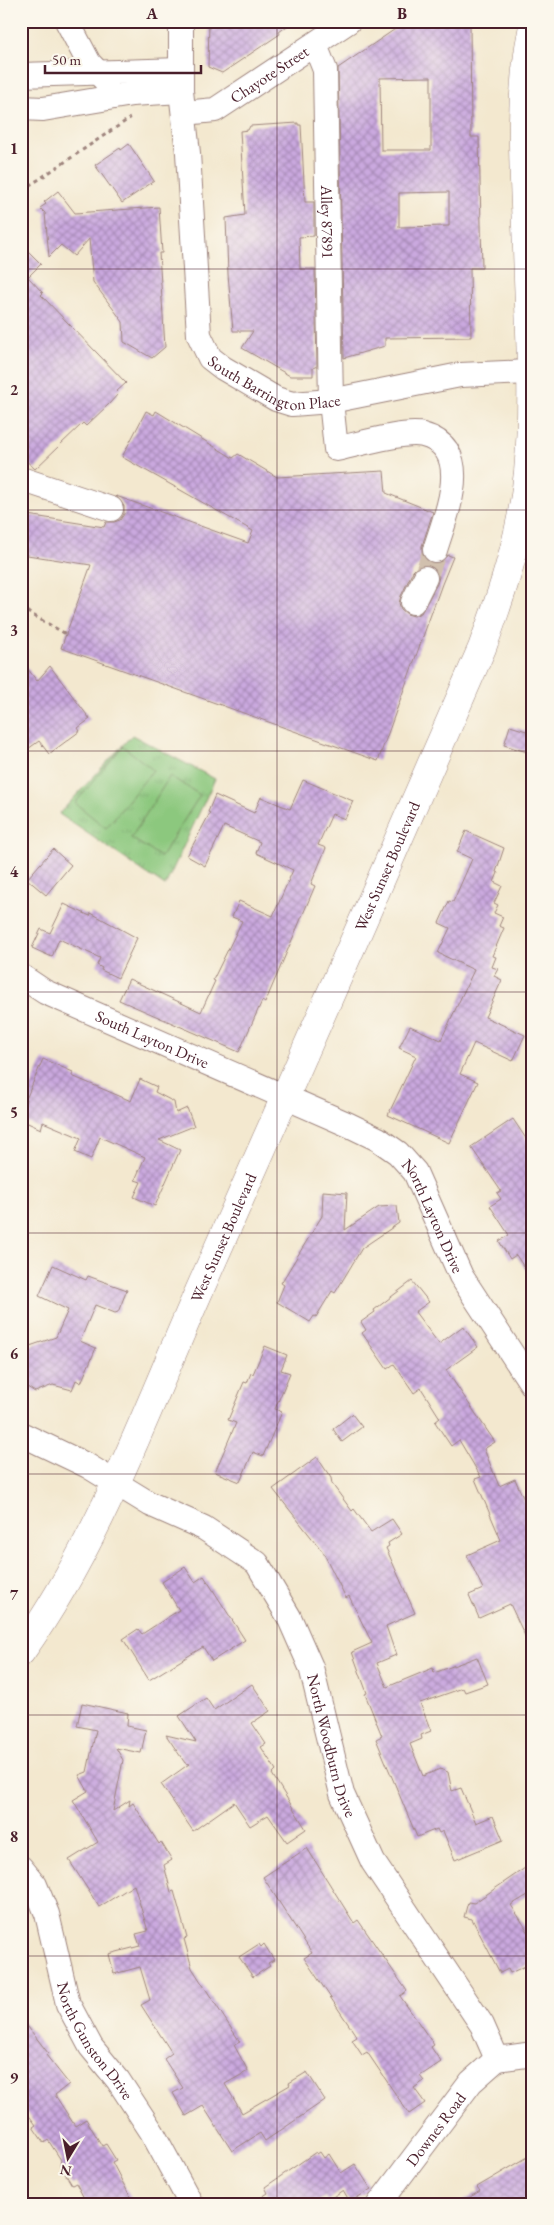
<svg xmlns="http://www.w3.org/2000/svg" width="554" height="2225" font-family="'EB Garamond',serif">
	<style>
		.grass { fill: url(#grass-tufts); stroke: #6b7454 }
		.pitch { fill: #8cc87e; stroke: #6b7454 }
		.building { fill: url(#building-cross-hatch); fill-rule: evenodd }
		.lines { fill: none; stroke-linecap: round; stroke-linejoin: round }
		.minor-tunnel { stroke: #d1c0ae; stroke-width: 24; stroke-dasharray: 24 12; stroke-linecap: butt }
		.minor-casing { stroke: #9e847d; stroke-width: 26 }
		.major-casing { stroke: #9e847d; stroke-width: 29 }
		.path { stroke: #9e847d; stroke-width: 3; stroke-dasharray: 4 4; stroke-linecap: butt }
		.minor { stroke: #fff; stroke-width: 24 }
		.major { stroke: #fff; stroke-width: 28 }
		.grid { fill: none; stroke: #4a1f2b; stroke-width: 1; stroke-opacity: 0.55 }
		.labels { text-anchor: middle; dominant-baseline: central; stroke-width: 5; stroke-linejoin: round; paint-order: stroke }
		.street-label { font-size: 16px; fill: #4a1f2b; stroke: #fbf7ec }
		.neatline { fill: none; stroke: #4a1f2b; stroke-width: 2 }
		.grid-label { font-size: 16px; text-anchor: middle; font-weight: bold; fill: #4a1f2b }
	</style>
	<defs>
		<pattern id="grass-tufts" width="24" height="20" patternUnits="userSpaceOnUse" patternTransform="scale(1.25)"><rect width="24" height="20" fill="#8cc87e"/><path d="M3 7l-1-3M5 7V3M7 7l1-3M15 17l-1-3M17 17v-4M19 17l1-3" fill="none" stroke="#7aab6d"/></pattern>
		<pattern id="building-cross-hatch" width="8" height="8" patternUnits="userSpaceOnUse" patternTransform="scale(1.25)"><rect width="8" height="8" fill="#caa9df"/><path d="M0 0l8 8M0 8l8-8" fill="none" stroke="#a689b5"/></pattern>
	</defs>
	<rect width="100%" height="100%" fill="#fbf7ec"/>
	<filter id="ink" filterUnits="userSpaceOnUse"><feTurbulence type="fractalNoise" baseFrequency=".02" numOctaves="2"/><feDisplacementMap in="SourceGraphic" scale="10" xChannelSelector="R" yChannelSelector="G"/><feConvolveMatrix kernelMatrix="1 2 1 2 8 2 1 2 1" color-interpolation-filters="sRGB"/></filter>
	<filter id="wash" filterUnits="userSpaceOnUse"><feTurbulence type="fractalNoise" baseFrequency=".0096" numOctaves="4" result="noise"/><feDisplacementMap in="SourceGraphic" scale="20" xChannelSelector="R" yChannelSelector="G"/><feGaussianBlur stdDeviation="1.12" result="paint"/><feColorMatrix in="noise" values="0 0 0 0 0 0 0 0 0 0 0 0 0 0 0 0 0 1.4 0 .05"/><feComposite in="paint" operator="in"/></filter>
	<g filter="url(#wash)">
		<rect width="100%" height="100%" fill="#f3e8cf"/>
		<path class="grass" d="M132,735L215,779L165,886L59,814Z"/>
		<g class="pitch">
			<path d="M123,746L153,770L106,828L75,803Z"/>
			<path d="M170,776L200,795L161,857L131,838Z"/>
		</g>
		<g id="blocks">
			<g class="building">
				<path d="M209,21H294L279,32L280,34L222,73L208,67Z"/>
				<path d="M407,21H470L471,137H479L482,268H470L471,337L385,338V346L344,358L338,68ZM431,77V150H381L380,78ZM449,192V226L399,227V193Z"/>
				<path d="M298,123V125H301L305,202H314V236L299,237L300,269H315L317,366L313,368V376H290L242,348L253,331H233L228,274L226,218L245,215L240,131L248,130L250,126Z"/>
				<path d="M129,144L154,181L122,203L95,165L120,148L121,150Z"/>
				<path d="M58,191L75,213L159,207L162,253H159L165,347L152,358L124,342L123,322L93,282L89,239L74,256L61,245L49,257L45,213L40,208L46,204L44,202Z"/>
				<path d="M21,244L41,264L28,277L43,293L41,295L126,383L116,392L118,394L109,404L86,426L83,423L35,469L21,456Z"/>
				<path d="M146,411L154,415L156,411L233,458L238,454L277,477L384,471L386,493L433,512L422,546V553L425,560L431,563H438L448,555L453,557L442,584L378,761L61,648L91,565L21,554V514L104,527L106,522H114L120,520L124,514V506L116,496L248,543L253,531L122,457ZM425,564L432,566L437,571L439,577L437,584L421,613L414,616L407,614L401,609L399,603L401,596L413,571L418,566Z"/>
				<path d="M21,660L37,681L50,666L90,719L78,728L80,731L49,754L39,741L21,754Z"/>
				<path d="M510,726L533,733L527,752L504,745Z"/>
				<path d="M303,780L353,801L345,819L332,814L318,845L326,848L311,884L315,886L265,1003L262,1001L239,1052L119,1000L129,979L201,1012L215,981L213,980L242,921L232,917L239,901L273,916L293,870L256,853L260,842L224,826L205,866L187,856L210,813L208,812L215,795L254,813L261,797L290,809Z"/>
				<path d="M466,831L504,848L496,872L498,873L494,882L502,886L494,903L498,905L494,913L503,917L499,926L504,928L492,956L496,957L492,967L498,969L494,976L502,980L485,1017L525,1035L513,1061L474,1043L460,1074L478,1082L449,1143L388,1115L416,1056L399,1048L410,1026L441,1040L474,970L438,953L450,928L439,923L449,901L453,902L472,859L457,852Z"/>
				<path d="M53,849L71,865L46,895L27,879Z"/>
				<path d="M64,904L90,916L91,913L137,938L118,978L101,970L102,968L97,965L100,958L59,939L52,957L32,948L41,929L50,933Z"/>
				<path d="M43,1059L73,1072L72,1076L131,1101L140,1079L157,1087L155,1092L174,1102L176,1113L187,1108L194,1126L159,1140L180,1150L155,1206L134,1197L141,1182L135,1180L145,1157L100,1137L91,1159L75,1152L81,1138L43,1122L41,1129L21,1120V1111Z"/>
				<path d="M513,1119L527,1140L533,1137V1281L516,1255L510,1259L499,1241L509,1235L490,1206L501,1199L497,1193L501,1191L471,1147Z"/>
				<path d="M323,1191L347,1193L345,1230L379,1207L397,1206L399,1223L362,1248L335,1293L332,1291L316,1317L314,1316L310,1322L277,1302L284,1285L281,1283L322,1216Z"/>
				<path d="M53,1265L86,1280L88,1276L127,1290L118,1312L115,1313L95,1305L80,1341L96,1348L81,1383L76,1380L72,1390L53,1385L35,1392L21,1383V1349L56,1337L68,1310L39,1296Z"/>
				<path d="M412,1281L429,1302L415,1312L439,1344L463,1326L478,1347L446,1370L495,1442L484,1449L499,1486L515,1479L526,1504L533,1501V1653L510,1604L479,1618L469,1595L483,1589L467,1555L501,1540L475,1479L481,1477L459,1440L451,1446L435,1422L440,1418L421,1388L414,1393L394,1364L387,1369L362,1333L366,1330L361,1322L375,1312L374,1310Z"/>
				<path d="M265,1346L287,1355L281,1370L290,1373L275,1409L282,1412L263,1456L253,1452L240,1482L215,1472L236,1423L228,1420L244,1382L247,1383L251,1373L253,1374Z"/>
				<path d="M352,1414L362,1427L342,1442L333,1429Z"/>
				<path d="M317,1457L331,1478L332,1484L352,1511L354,1509L371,1532L392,1519L402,1534L388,1543L389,1546L386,1548L415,1613L386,1626L396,1655L377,1663L387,1687L433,1668L434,1673L477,1657L488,1684L465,1692L463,1688L420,1703L431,1731L421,1735L422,1739L410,1744L423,1776L440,1769L448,1772L452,1791L461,1788L476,1823L493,1816L503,1840L455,1860L443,1831L439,1833L437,1829L417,1837L376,1739L382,1736L365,1694L367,1693L352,1652L372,1643L349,1596L346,1598L323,1552L273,1489Z"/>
				<path d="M185,1567L195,1582L204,1576L245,1640L212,1661L203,1647L149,1680L123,1639L138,1629L142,1634L179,1610L162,1582Z"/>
				<path d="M252,1684L270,1711L252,1723L266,1744L261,1747L276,1770L272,1774L306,1829L287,1842L268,1815L250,1826L234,1802L193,1831L161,1784L189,1764L185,1763L166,1735L196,1742L179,1716L206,1698L214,1710Z"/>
				<path d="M82,1703L128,1713L127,1726L146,1730L141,1753L116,1748L123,1760L113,1811L130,1800L129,1806L133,1803L159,1844L161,1842L172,1860L164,1865L171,1892L174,1891L187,1938L184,1939L192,1968L240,2042L234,2045L248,2071L225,2084L242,2113L290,2085L289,2083L307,2072L325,2100L265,2141L260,2133L232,2151L203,2106L186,2116L173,2093L183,2088L164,2059L172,2053L141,2005L150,2000L140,1967L114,1974L109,1954L140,1946L136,1934L148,1931L134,1885L99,1907L69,1860L98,1842L73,1800L88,1791L79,1775L87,1772L96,1730L77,1726Z"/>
				<path d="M307,1848L354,1923L358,1920L407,1991L400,1996L434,2045L431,2047L441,2062L420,2076L424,2081L414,2088L425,2103L409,2114L367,2052L362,2055L352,2040L357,2037L304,1958L312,1953L263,1877Z"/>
				<path d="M525,1868L533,1880V1892L511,1905L533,1939V1957L530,1964L510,1973L508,1969L500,1973L472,1919L464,1917L468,1902L474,1903Z"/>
				<path d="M259,1944L261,1947L264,1944L274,1960L268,1963L270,1966L253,1977L239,1957Z"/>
				<path d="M21,2018L48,2053L46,2055L69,2084L55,2095L75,2126L86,2119L102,2146L106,2144L116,2160L112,2162L134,2204H87L76,2183L72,2185L60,2165L61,2160L48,2140L44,2143L33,2127L36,2125L21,2105Z"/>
				<path d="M316,2152L317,2154L320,2152L324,2158L329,2154L341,2173L355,2164L371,2189L350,2202L343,2190L327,2201L325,2197L314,2204H251L268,2193L265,2187Z"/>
				<path d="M533,2154V2191L528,2194L522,2204H459L480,2191L477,2187Z"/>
			</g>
		</g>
	</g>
	<g filter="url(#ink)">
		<use href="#blocks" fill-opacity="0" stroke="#9e847d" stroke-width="1"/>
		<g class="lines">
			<path class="minor-tunnel" d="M425,578L435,550"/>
			<g class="minor-casing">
				<g id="minor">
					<path d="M67,21L89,63L106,81"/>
					<path id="s1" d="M181,21V91L188,153L199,335L210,358L223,368L276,399L292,404L331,401L460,375L530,372"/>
					<path id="s2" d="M315,45L325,70L331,401L336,449C355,445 406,430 423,435C476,449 445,516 435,550"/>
					<path d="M21,75L181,70"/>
					<path d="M21,108L43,109L132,94L181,91"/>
					<path id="s3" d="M184,113L215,110L349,21"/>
					<path d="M21,479L111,509"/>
					<path d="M413,602L425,578"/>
					<path id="s4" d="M21,976L45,992L349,1125L378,1139L398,1153L415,1172L461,1276L533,1386"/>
					<path id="s5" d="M21,1434L88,1466L150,1504L204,1528L257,1563L289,1617L311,1667L342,1794L373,1862L482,2025L497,2059"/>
					<path id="s6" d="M21,1868L35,1885L47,1914L68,2004L91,2047L118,2080L152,2132L191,2204"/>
					<path d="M497,2059L533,2054"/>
					<path id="s7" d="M379,2204L471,2082L497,2059"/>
				</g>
			</g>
			<g class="major-casing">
				<g id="major">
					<path id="s8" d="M21,1652C100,1541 145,1413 200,1289C295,1076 389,862 482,648C503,591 522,533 528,472C535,398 529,322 527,248C524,174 517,99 533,26"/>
				</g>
			</g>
			<g class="path">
				<path d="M21,185L28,186L38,180L130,118"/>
				<path d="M21,606L29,613L66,634"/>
			</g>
			<use href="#minor" class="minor"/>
			<use href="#major" class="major"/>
		</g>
	</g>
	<path class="grid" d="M277,21V2204M21,269H533M21,510H533M21,751H533M21,992H533M21,1233H533M21,1474H533M21,1715H533M21,1956H533"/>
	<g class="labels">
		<g class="street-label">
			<text stroke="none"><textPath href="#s3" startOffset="96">Chayote Street</textPath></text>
			<text stroke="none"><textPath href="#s2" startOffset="179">Alley 87891</textPath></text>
			<text stroke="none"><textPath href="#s1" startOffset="412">South Barrington Place</textPath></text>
			<text stroke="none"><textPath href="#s8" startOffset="868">West Sunset Boulevard</textPath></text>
			<text stroke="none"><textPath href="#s4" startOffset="146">South Layton Drive</textPath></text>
			<text stroke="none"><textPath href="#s4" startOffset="490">North Layton Drive</textPath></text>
			<text stroke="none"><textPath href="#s8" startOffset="462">West Sunset Boulevard</textPath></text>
			<text stroke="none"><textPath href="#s5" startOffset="468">North Woodburn Drive</textPath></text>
			<text stroke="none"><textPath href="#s6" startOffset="191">North Gunston Drive</textPath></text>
			<text stroke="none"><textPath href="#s7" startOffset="94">Downes Road</textPath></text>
		</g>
	</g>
	<rect width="554" height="2225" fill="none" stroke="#fbf7ec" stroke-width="55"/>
	<g transform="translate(68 2158) rotate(190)" stroke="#fbf7ec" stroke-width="4" paint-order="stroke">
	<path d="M0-4L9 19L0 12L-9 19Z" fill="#4a1f2b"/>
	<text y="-8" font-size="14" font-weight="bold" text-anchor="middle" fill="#4a1f2b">N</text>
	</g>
	<path d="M45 65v8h156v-8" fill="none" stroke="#4a1f2b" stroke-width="2.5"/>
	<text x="52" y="65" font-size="15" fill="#4a1f2b" stroke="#fbf7ec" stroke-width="4" paint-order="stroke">50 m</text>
	<rect x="28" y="28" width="498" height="2170" class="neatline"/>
	<g class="grid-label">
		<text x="152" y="19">A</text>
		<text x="402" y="19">B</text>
		<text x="14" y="154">1</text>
		<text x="14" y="395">2</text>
		<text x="14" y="636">3</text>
		<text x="14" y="877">4</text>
		<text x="14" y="1118">5</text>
		<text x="14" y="1359">6</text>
		<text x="14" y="1600">7</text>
		<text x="14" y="1842">8</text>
		<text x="14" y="2083">9</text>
	</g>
</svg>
